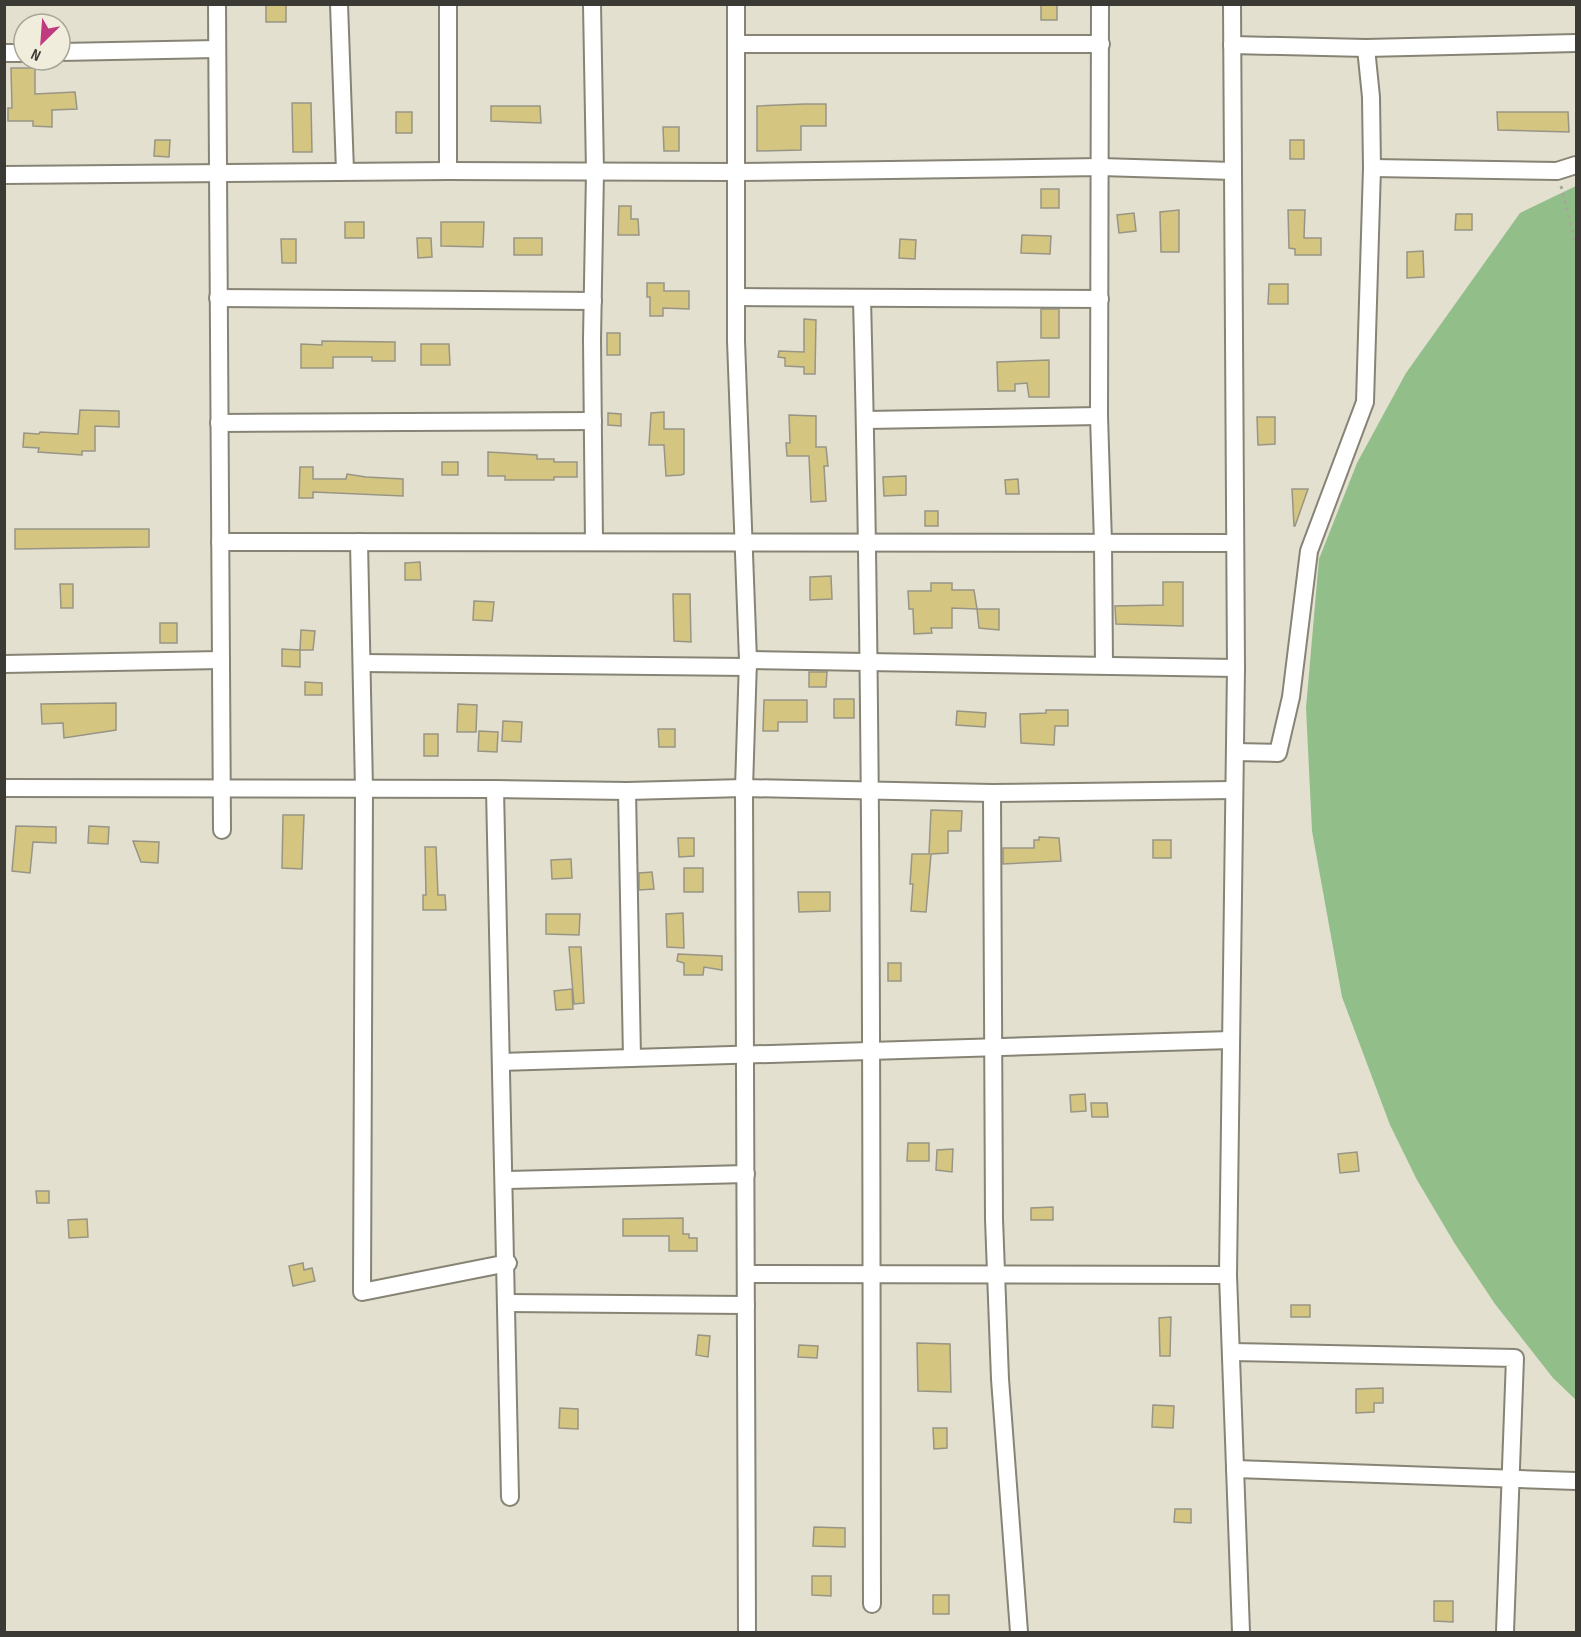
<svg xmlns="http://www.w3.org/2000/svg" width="1581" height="1637" font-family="'Sofia Sans Condensed',sans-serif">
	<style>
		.green { fill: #92be89 }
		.building { fill: #d4c580; stroke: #989586; stroke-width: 1.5 }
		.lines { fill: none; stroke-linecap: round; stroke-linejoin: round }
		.minor-casing { stroke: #878475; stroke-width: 20 }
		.path { stroke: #a8a699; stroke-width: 3; stroke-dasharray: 3 4.5; stroke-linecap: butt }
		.minor { stroke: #fff; stroke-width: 16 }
	</style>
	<rect width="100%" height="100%" fill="#e3e0d0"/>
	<path class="green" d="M1576,186V1400L1553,1378L1495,1304L1455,1244L1417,1180L1390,1125L1342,997L1312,831L1306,708L1319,559L1357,463L1406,373L1520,213Z"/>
	<g class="building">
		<rect x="266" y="5" width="20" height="17"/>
		<rect x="1041" y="5" width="16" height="15"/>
		<path d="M11,68H35V94L75,92L77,109L52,110V127L33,126V121H8V108H12Z"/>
		<path d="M292,103H311L312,152H293Z"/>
		<path d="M804,104H826V126H801V150L757,151V106Z"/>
		<path d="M491,106H540L541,123L491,121Z"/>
		<rect x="396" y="112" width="16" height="21"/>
		<path d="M1497,112H1568L1569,132L1498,130Z"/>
		<path d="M663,127H679V151H664Z"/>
		<path d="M155,140H170L169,157L154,156Z"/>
		<rect x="1290" y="140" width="14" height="19"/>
		<rect x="1041" y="189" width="18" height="19"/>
		<path d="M619,206H631V219H638L639,235H618Z"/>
		<path d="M1179,210V252H1161L1160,212Z"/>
		<path d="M1288,210H1305L1304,238H1321V255H1295V249L1289,248Z"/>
		<path d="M1134,213L1136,231L1119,233L1117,215Z"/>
		<path d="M1456,214H1472V230H1455Z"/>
		<rect x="345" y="222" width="19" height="16"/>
		<path d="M441,222H484L483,247L441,246Z"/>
		<path d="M1022,235L1051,236L1050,254L1021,253Z"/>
		<path d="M417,238H431L432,257L418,258Z"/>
		<rect x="514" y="238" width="28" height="17"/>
		<path d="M281,239H296V263H282Z"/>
		<path d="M900,239L916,240L915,259L899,258Z"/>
		<path d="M1423,251L1424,277L1407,278V252Z"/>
		<path d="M647,283H664V291H689V309L663,308V316H650V297H647Z"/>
		<path d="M1269,284H1288V304H1268Z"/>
		<rect x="1041" y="309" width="18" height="29"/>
		<path d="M804,319L816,320L815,374H804V367L785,366V358L778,357L779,351L804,352Z"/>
		<rect x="607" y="333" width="13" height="22"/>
		<path d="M322,341L395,342V361H372V357H333V368H301V344L322,345Z"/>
		<path d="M421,344H449L450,365H421Z"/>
		<path d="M1049,360V397H1029L1027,383L1015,384V391H998L997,362Z"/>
		<path d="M80,410L119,411V427L95,426V451H82V455L38,452L39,448L23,447L24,433L39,434L40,432L78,434Z"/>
		<path d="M664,412V429H684V474L681,475L666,476L664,445H649L651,413Z"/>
		<path d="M608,413L621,414V426L608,425Z"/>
		<path d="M789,415L816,416V447H826L828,466H824L826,501L811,502L809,456H787L786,443H790Z"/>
		<path d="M1257,417H1275V444L1258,445Z"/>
		<path d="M488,452L537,455V459H554V462H577V477H554V480H505V476H488Z"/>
		<rect x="442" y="462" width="16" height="13"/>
		<path d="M300,467H313V479H346L347,474L366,477L403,479V496L313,492V498H299Z"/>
		<path d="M906,476V495L884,496L883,477Z"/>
		<path d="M1018,479L1019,494H1006L1005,480Z"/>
		<path d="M1292,489H1308L1295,526H1294Z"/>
		<rect x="925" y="511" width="13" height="15"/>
		<path d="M15,529H149V547L15,549Z"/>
		<path d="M420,562L421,580H405V563Z"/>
		<path d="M831,576L832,599L810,600V577Z"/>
		<path d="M1163,582H1183V626L1116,624L1115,606L1163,605Z"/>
		<path d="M931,583H952V590H974L977,609L952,608V628H931L932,633L914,634L913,609H909L908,591H931Z"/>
		<path d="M60,584H73V608H61Z"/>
		<path d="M673,594H690L691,642L674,641Z"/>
		<path d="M474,601L494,602L492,621L473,620Z"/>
		<path d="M977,609H999V630L979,628Z"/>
		<rect x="160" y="623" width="17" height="20"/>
		<path d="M301,630L315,631L313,650H300Z"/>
		<path d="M282,649L300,650V667L282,666Z"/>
		<path d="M809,672H827L826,687H809Z"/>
		<path d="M305,682L322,683V695H305Z"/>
		<rect x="834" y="699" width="20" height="19"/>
		<path d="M764,700H807V722H778V731H763Z"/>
		<path d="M116,703V730L64,738L63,723L42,724L41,704Z"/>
		<path d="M458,704L477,705L476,732H457Z"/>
		<path d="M1046,710H1068V726H1055L1054,745L1021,743L1020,714L1046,713Z"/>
		<path d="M957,711L986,713L985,727L956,725Z"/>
		<path d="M503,721L522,722L521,742L502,741Z"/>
		<path d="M658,729H675V747H659Z"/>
		<path d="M479,731L498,732L497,752L478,751Z"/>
		<rect x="424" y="734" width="14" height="22"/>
		<path d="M931,810L962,811L961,831H948V853L931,854L926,912L911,911L913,884H910L912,854H929Z"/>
		<path d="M283,815H304L302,869L282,868Z"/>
		<path d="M16,826L56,827V843L33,842L30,873L12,871Z"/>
		<path d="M89,826L109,827L108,844L88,843Z"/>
		<path d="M1039,837L1059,838L1061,861L1003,864V848H1034V840H1039Z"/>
		<path d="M678,838H694V856L679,857Z"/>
		<rect x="1153" y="840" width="18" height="18"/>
		<path d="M133,841L159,842L158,863L141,862Z"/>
		<path d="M425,847H436L438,895H445L446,910H423V895H426Z"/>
		<path d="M571,859L572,878L552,879L551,860Z"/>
		<rect x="684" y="868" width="19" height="24"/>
		<path d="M652,872L654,889L639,890V873Z"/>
		<path d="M798,892H830V911L799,912Z"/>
		<path d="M683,913L684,948L667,947L666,914Z"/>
		<path d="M546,914H580L579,935L546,934Z"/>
		<path d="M569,947H581L584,1003L574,1004Z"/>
		<path d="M678,954L722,956V970L704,967L703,975H684V963L677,961Z"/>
		<rect x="888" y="963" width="13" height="18"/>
		<path d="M572,989L573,1009L556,1010L554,991Z"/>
		<path d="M1085,1094L1086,1111L1071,1112L1070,1095Z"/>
		<path d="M1091,1103H1107L1108,1117H1092Z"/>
		<path d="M908,1143H929V1161H907Z"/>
		<path d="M953,1149L952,1172L936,1170L937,1150Z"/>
		<path d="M1357,1152L1359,1171L1340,1173L1338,1154Z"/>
		<path d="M36,1191H49V1203H37Z"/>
		<path d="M1053,1207V1220H1031V1208Z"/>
		<path d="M683,1218V1234H689V1238H697V1251H669V1236H623V1219Z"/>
		<path d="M87,1219L88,1237L69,1238L68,1220Z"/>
		<path d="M303,1263L304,1270L312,1268L315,1281L293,1286L289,1266Z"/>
		<rect x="1291" y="1305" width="19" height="12"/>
		<path d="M1171,1317L1170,1356H1160L1159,1318Z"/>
		<path d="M698,1335L710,1336L708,1357L696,1355Z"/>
		<path d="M917,1343L950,1344L951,1392L918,1391Z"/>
		<path d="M799,1345L818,1346L817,1358L798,1357Z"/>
		<path d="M1383,1388V1403H1374V1412L1356,1413V1389Z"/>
		<path d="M1153,1405L1174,1406L1173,1428L1152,1427Z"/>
		<path d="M560,1408L578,1409V1429L559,1428Z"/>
		<path d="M933,1428H947V1448L934,1449Z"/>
		<path d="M1175,1509H1191V1523L1174,1522Z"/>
		<path d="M814,1527L845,1528V1547L813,1546Z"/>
		<path d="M812,1576H831V1596L812,1595Z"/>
		<rect x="933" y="1595" width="16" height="19"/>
		<path d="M1434,1601H1453V1622L1434,1621Z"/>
	</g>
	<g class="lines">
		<g class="minor-casing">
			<g id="minor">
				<path d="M217,4L222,830"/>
				<path d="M339,4L345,171"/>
				<path d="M448,4V171"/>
				<path d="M592,4L595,172L592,339L594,542"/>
				<path d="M736,4V341L748,660L744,788L747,1632"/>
				<path d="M1100,4L1099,416L1103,543L1104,665"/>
				<path d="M1232,4L1236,668L1228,1275L1241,1632"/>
				<path d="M736,44H1101"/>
				<path d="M1232,45L1366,48L1576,43"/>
				<path d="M60,52L217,49"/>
				<path d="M4,53H24"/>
				<path d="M1372,168L1557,171L1576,165"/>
				<path d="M4,175L448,171L737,172L1101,167L1233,171"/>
				<path d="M736,297L1100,299"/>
				<path d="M218,298L593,301"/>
				<path d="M862,299C873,734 871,1169 872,1604"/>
				<path d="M865,420L1099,416"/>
				<path d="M219,423L593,421"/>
				<path d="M220,542L1235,543"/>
				<path d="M359,542L364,789L362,1292L508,1263"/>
				<path d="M748,660L1236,668"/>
				<path d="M362,663L748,667"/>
				<path d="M4,664L221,660"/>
				<path d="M1235,752L1278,753L1291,697L1309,551L1365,402L1372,168L1371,97L1366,48"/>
				<path d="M4,788L495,789L627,791L744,788L992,793L1234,790"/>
				<path d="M495,789L510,1497"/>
				<path d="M627,791L632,1058"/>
				<path d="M992,793L994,1219L1000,1379L1019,1632"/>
				<path d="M502,1062L1231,1040"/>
				<path d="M504,1180L746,1174"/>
				<path d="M746,1274L1228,1275"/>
				<path d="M507,1303L746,1305"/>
				<path d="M1231,1352L1515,1358L1505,1632"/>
				<path d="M1235,1469L1576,1481"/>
			</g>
		</g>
		<path class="path" d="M1561,186L1576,245"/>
		<use href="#minor" class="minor"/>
	</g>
	<rect width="1581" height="1637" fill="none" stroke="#3c3a34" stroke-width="12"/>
	<g transform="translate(42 42) rotate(205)"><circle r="28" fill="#f0eddd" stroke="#a8a599" stroke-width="1.5"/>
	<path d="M0-4.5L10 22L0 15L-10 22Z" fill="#bf3a7f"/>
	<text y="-9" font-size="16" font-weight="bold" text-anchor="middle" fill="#3c3a34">N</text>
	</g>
</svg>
